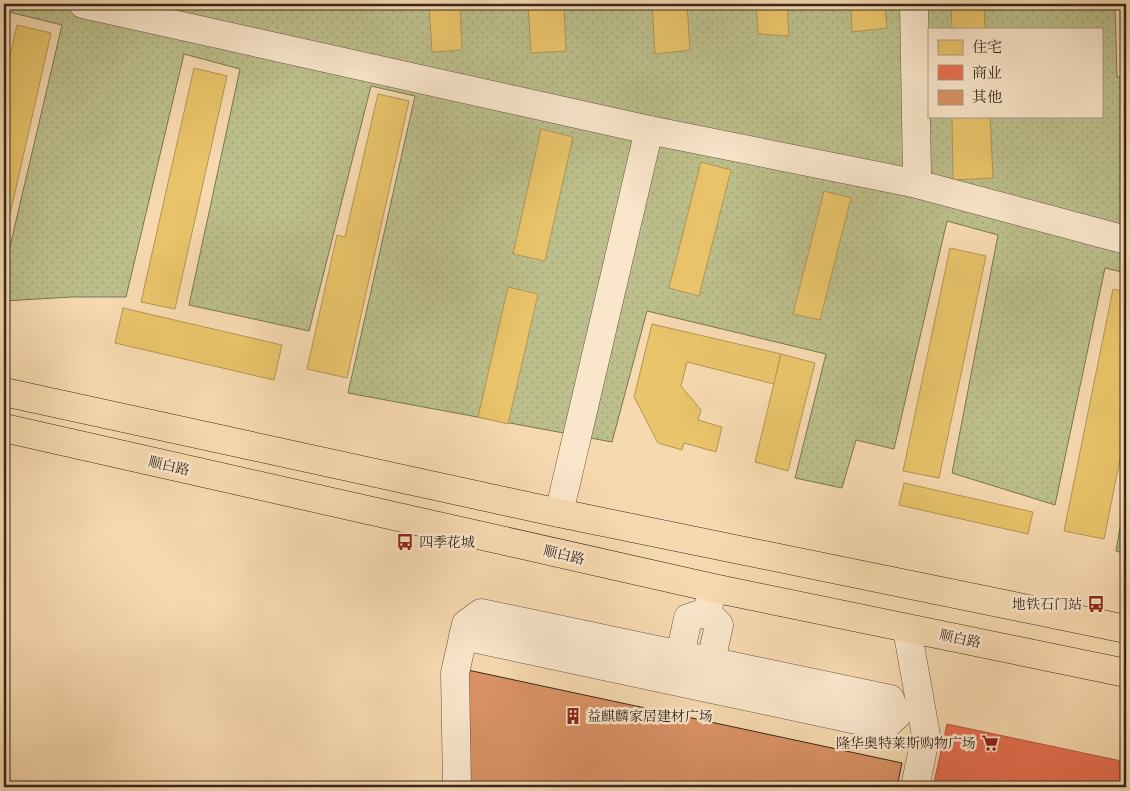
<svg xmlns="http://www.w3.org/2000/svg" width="1130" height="791" font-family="'IM FELL Great Primer','Noto Serif SC',serif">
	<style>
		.park { fill: url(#park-dots); stroke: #797454; fill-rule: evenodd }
		.homes { fill: #e9c46a; stroke: #b39553 }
		.shops { fill: #e76f51; stroke: #b25a41 }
		.building { fill: #da9265; stroke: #36281d }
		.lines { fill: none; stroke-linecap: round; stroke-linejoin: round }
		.minor-casing { stroke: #665442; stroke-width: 29 }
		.major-casing { stroke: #36281d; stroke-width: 29 }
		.minor { stroke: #fae6cb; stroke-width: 28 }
		.major { stroke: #f7d9af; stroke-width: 28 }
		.labels { text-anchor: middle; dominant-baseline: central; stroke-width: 5; stroke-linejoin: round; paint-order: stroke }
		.street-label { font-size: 14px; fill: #36281d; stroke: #fae6cb }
		.poi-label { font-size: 14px; fill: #36281d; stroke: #fae6cb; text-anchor: start }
	</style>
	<defs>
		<pattern id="park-dots" width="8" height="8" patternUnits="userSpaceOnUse" patternTransform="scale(1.25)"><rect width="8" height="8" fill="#bcbf8b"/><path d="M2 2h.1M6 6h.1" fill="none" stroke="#a2a478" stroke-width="1.8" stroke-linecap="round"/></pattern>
	</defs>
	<rect width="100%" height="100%" fill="#f7d9af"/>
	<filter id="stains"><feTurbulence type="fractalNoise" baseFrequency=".004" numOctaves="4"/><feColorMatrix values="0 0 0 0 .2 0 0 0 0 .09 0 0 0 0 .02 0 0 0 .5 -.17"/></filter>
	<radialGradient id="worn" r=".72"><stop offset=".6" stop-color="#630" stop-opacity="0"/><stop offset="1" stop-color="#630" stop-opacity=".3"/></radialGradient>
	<g class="park">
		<path d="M4,4H1115L1117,77H1126V273L1105,268L1055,505L952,473L998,235L947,221L894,449L856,440L842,488L795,478L826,354L647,311L612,442L348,393L415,96L371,86L309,331L189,305L240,69L184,54L126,297H72L4,301V272L62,25L9,12L4,34ZM929,29H1101V116H929Z"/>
		<path d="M1126,493V554L1116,551Z"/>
	</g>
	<g class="homes">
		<path d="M429,4H460L462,50L432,52Z"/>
		<path d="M528,4H564L566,51L531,53Z"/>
		<path d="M652,4H687L690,50L655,54Z"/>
		<path d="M756,4H787L789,36L758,34Z"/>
		<path d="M851,4H885L887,28L852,32Z"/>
		<path d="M951,4H984L985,29H952Z"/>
		<path d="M17,25L51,33L4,241V82Z"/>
		<path d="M194,68L227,76L175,309L141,302Z"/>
		<path d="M378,94L409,101L347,378L307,369L337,235L345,237Z"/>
		<path d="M952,116H990L993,178L953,180Z"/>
		<path d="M541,129L573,137L545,261L513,254Z"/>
		<path d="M701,162L731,170L699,296L669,288Z"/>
		<path d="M824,191L851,198L820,320L793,314Z"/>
		<path d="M950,248L986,256L939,478L903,471Z"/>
		<path d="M508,287L538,294L508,424L478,417Z"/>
		<path d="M1113,289L1126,292V429L1104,539L1064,531Z"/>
		<path d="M123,308L282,345L274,380L115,343Z"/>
		<path d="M652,324L781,354L774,384L687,362L681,386L701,410L698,420L722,427L716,452L684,443L682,450L658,443L634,397Z"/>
		<path d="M781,354L815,363L788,471L755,462Z"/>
		<path d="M904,483L1033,512L1028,534L899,505Z"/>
	</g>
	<path class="shops" d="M947,724L1126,762V787H933Z"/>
	<path class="building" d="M463,669L902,763L897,787H465Z"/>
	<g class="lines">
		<g class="minor-casing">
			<g id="minor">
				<path d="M83,4L649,130L913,183L917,175L914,4"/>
				<path d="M913,183L1126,240"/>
				<path d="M559,513L649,130"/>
				<path d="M907,629L926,735L915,787"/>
				<path d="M680,655L688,618L707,612"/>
				<path d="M711,661L719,625L707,612L713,588"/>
				<path d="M457,787L455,673L466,624L481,613L890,699L897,715L885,726L463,636"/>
			</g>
		</g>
		<g class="major-casing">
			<g id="major">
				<path d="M4,392L559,513L1126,629"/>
				<path d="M4,428L713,588L1126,673"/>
			</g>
		</g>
		<use href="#minor" class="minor"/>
		<use href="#major" class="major"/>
	</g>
	<defs>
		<g id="bus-bare" transform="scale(1.35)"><path d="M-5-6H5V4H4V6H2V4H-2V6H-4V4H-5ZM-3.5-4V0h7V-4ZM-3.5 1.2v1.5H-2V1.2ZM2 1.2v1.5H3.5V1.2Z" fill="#8f2418" stroke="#fae6cb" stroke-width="2.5" paint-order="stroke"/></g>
		<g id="building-bare" transform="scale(1.35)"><path d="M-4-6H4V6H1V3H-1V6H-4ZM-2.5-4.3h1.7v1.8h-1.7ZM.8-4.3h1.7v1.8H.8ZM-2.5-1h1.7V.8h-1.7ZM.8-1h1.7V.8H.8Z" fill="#8f2418" stroke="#fae6cb" stroke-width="2.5" paint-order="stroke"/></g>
		<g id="supermarket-bare" transform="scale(1.35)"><path d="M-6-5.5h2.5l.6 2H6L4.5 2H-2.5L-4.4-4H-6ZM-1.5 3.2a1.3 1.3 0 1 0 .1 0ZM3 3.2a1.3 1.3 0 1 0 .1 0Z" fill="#8f2418" stroke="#fae6cb" stroke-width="2.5" paint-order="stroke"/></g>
	</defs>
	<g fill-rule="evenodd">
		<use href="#bus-bare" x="405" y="542"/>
		<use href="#bus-bare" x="1096" y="604"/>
		<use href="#building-bare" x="573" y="716"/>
		<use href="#supermarket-bare" x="990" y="743"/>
	</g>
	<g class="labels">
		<g class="street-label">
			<text transform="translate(169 466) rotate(13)">顺白路</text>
			<text transform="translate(564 555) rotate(13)">顺白路</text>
			<text transform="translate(960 639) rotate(12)">顺白路</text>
		</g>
		<g class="poi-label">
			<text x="419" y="542">四季花城</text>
			<text x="1082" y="604" text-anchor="end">地铁石门站</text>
			<text x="587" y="716">益麒麟家居建材广场</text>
			<text x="976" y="743" text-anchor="end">隆华奥特莱斯购物广场</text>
		</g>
	</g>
	<rect width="1130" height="791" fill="none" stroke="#f7d9af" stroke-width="20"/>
	<rect x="5" y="5" width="1120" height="781" fill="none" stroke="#36281d" stroke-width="2.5"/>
	<rect x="10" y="10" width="1110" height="771" fill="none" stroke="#36281d"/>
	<rect x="928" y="28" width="175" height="90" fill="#fae6cb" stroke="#ac9a85"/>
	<rect x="938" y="40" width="25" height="15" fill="#e9c46a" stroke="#ac9a85"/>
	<text x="972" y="52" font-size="15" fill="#36281d">住宅</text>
	<rect x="938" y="65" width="25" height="15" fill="#e76f51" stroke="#ac9a85"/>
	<text x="972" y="78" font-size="15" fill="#36281d">商业</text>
	<rect x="938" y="90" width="25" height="15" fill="#da9265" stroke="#ac9a85"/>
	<text x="972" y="102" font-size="15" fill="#36281d">其他</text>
	<rect width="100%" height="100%" filter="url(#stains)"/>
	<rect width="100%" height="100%" fill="url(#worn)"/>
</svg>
